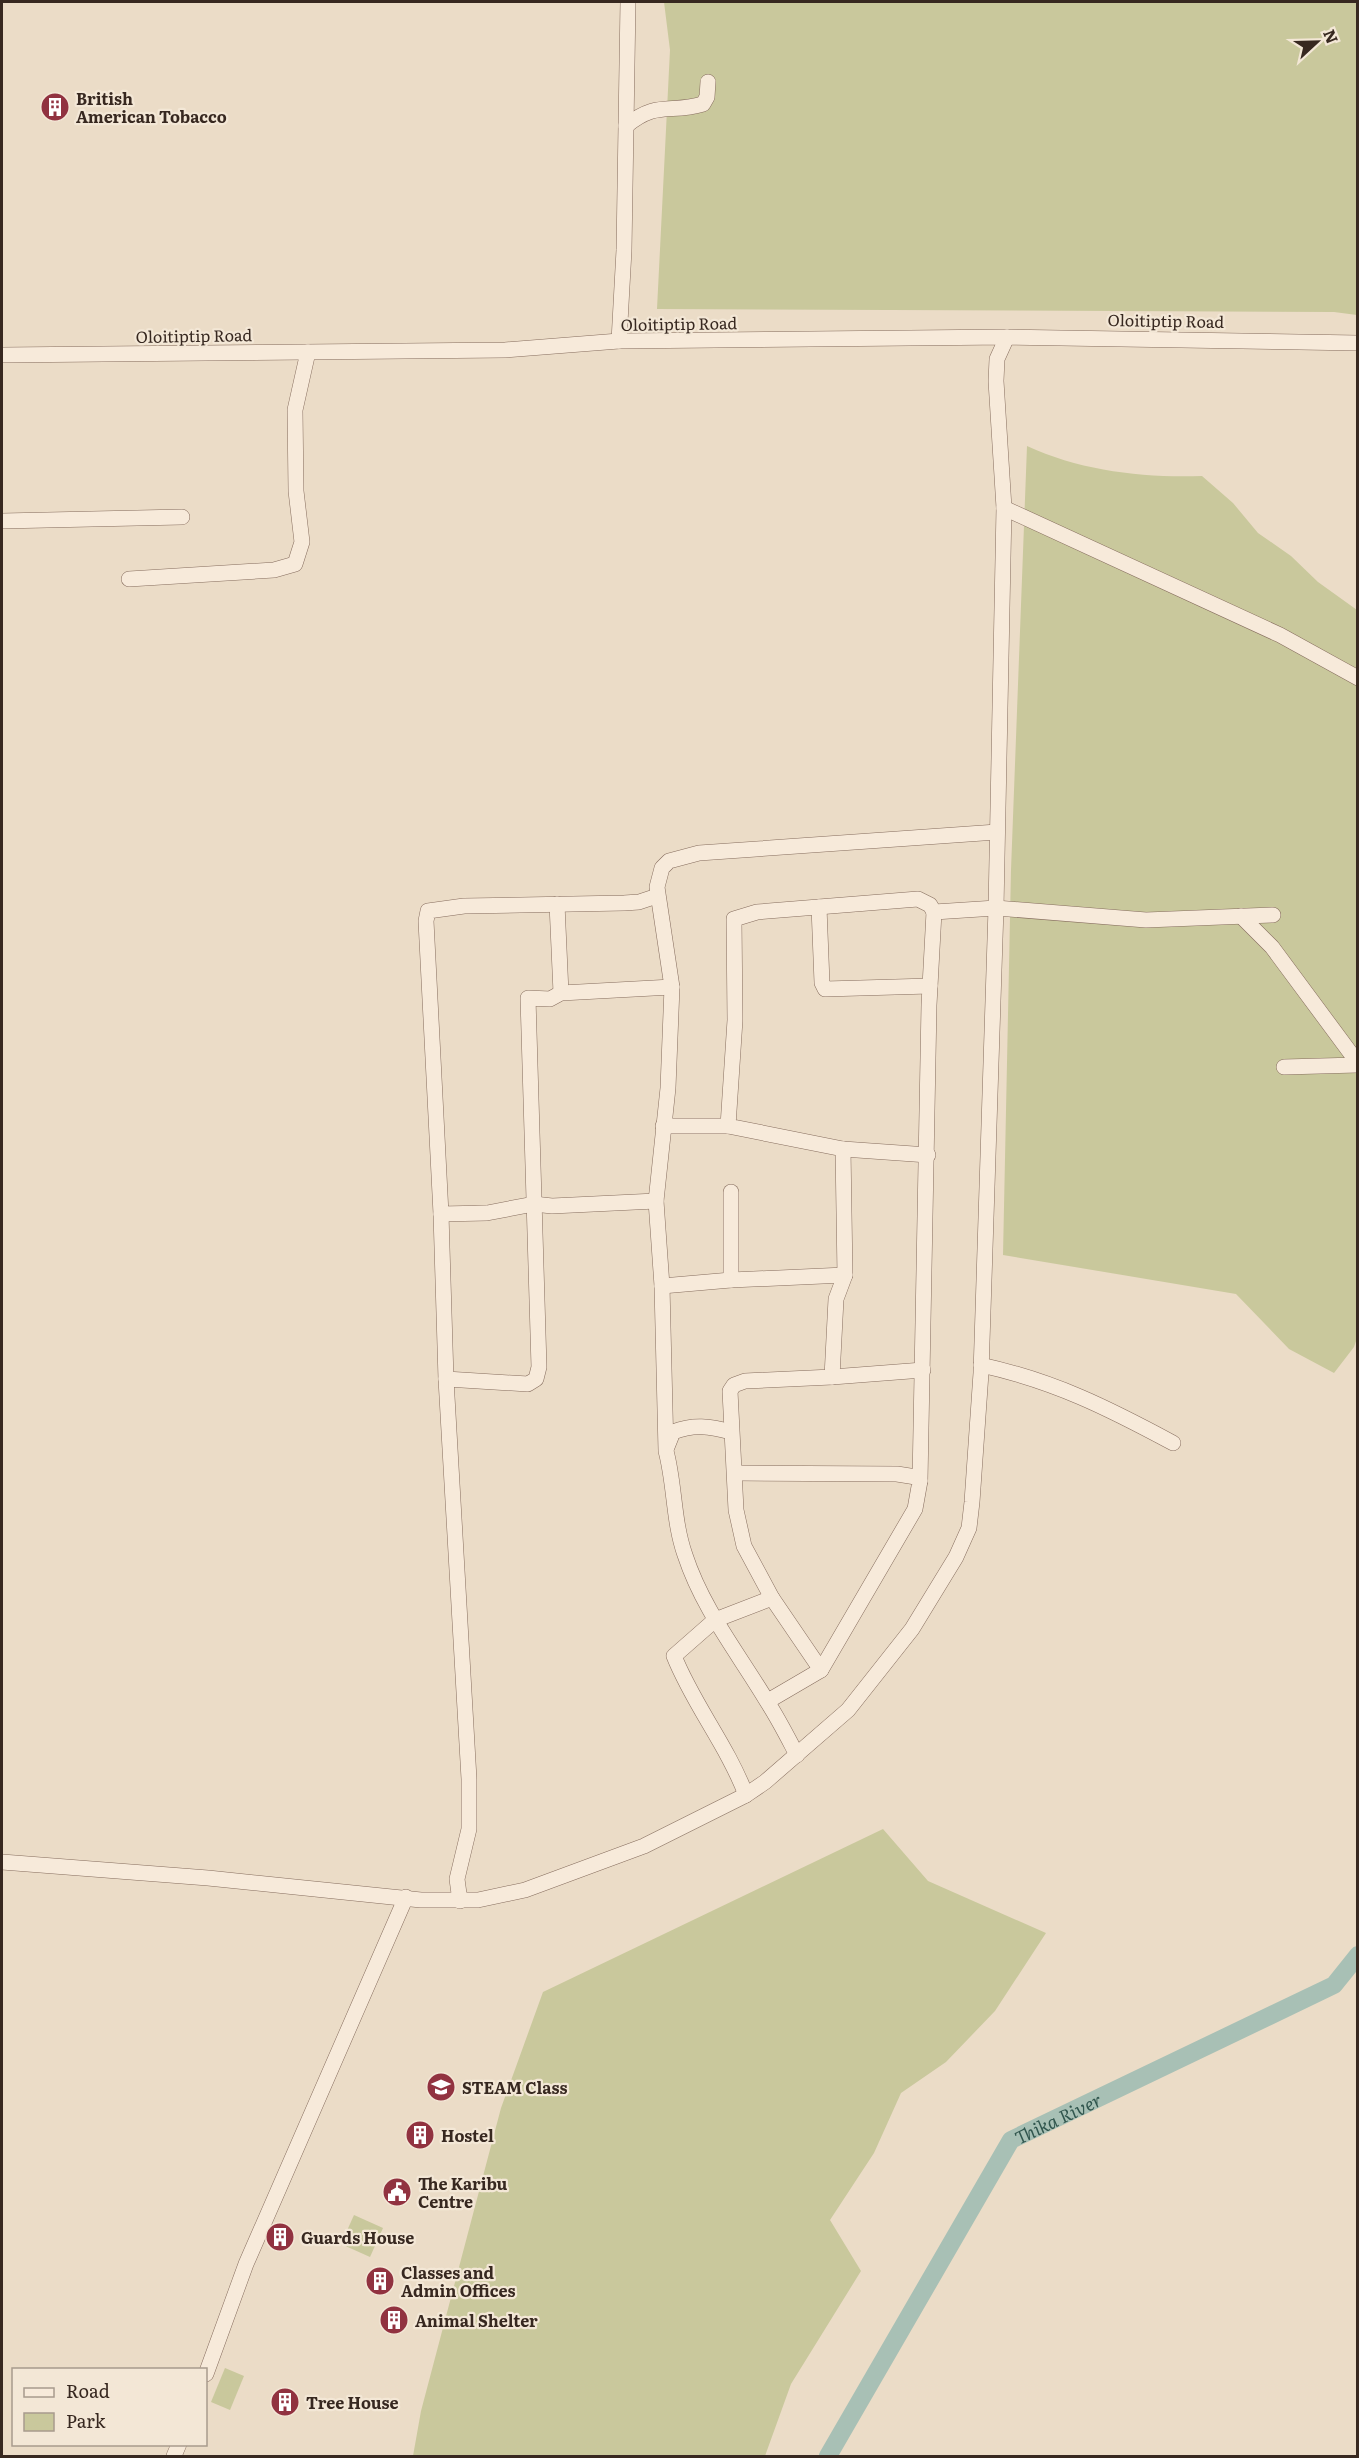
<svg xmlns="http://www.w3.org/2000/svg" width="1359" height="2458" font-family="Literata,serif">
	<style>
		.green { fill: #c9c89c }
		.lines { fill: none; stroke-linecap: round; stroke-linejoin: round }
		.river { stroke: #a8c0b5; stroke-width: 18 }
		.minor-casing { stroke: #866d5e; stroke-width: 16 }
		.minor { stroke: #f7eada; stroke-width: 15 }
		.labels { text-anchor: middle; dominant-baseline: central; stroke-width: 4.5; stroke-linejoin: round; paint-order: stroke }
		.poi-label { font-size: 16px; font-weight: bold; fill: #372820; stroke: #f3e7d6; text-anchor: start }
		.street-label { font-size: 16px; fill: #372820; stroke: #f3e7d6 }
		.water-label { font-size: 18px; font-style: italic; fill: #31564e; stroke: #f3e7d6 }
	</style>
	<rect width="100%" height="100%" fill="#ebdcc7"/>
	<g class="green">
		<path d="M664,2H1357V315L1334,312L657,309L670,50Z"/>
		<path d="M1027,446C1081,471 1143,478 1202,476L1233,503L1258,533L1291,556L1318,582L1357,610V1338L1354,1347L1334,1373L1289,1349L1236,1294L1003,1255L1011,870Z"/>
		<path d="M883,1829L928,1881L1046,1933L995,2011L946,2062L901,2093L874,2153L830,2220L861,2271L791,2384L765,2456H413L421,2411L501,2108L543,1992Z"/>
		<path d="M354,2215L383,2228L370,2257L341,2244Z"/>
		<path d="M225,2368L244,2376L230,2410L211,2402Z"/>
	</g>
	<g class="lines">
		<path class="river" id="s1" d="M828,2456L1011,2140L1334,1985L1358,1955"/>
		<g class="minor-casing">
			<g id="minor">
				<path d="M626,126C657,100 670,114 703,104L707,97L708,82"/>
				<path d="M619,341L624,250L628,2"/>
				<path d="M2,355L505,350L619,341L1007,337L1358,343"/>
				<path d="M1004,508L1280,635L1358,678"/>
				<path d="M2,521L182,517"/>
				<path d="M129,579L274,570L295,564L302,542L296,491L295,410L308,352"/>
				<path d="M557,904L561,993"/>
				<path d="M819,907L822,983L825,989L930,986"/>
				<path d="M1241,916L1272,947L1352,1055L1357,1065L1284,1067"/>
				<path d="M663,1126H728"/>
				<path d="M928,1155L843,1149L728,1126L735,1020L734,919L757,912L918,899L930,905L934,912L996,908L1146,920L1273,915"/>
				<path d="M731,1192V1280"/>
				<path d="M656,1201L552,1206L534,1204L487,1213L441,1214L426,921L428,911L464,906L624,903L639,902L657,896"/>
				<path d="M441,1214L446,1379L469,1779V1829L457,1879L460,1901"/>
				<path d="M662,1286L731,1280L845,1275"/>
				<path d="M981,1365C1054,1381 1108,1408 1173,1443"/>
				<path d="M832,1377L923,1370"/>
				<path d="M446,1379L528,1384L536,1379L539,1367L528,998L550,999L561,993L672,987"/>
				<path d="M667,1447L673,1432C693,1424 710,1426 731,1432"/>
				<path d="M735,1473L897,1474L916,1477L920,1481L915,1509L821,1670L768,1701"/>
				<path d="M920,1481L929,1005L934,912"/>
				<path d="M821,1670L772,1598L744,1546L736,1510L730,1391L734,1385L745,1381L832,1377L836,1299L845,1275L843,1149"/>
				<path d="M797,1755C788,1738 779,1720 768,1703C739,1654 703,1610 685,1555C673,1521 675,1485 666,1451L662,1286L656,1201L668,1088L672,987L657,887L662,868L669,861L699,853L997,832"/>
				<path d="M746,1795C727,1745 693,1704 674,1656L715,1620L772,1598"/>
				<path d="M2,1862L208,1878L421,1900H478L525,1890L644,1846L746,1795L765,1782L848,1710L912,1629L956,1557L969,1528L972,1502L981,1373L996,908L1004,508L996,381L997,359L1007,337"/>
				<path d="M206,2374L246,2264L406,1897"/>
				<path d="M174,2456L179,2444"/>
			</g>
		</g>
		<use href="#minor" class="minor"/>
	</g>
	<defs>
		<g id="building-disc" transform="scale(1.5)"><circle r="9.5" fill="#913240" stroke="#f3e7d6"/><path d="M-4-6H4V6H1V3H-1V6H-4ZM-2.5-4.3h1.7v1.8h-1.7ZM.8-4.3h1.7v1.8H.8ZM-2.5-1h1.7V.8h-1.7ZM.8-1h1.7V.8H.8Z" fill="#fff"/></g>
		<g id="school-disc" transform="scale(1.5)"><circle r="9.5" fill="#913240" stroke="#f3e7d6"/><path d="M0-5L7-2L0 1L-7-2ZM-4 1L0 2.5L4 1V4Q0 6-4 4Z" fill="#fff"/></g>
		<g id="civic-disc" transform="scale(1.5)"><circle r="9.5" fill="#913240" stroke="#f3e7d6"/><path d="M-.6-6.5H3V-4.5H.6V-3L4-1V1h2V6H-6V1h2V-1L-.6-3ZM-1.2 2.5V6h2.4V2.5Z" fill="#fff"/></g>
	</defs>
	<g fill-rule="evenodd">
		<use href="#building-disc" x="55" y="107"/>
		<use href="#school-disc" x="441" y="2087"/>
		<use href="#building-disc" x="420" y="2135"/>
		<use href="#civic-disc" x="397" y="2192"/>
		<use href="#building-disc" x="280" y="2237"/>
		<use href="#building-disc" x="380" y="2281"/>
		<use href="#building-disc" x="394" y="2320"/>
		<use href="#building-disc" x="285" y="2402"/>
	</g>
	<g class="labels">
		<g class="poi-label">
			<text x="76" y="98">British<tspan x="76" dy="18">American Tobacco</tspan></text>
			<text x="462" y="2087">STEAM Class</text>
			<text x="441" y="2135">Hostel</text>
			<text x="418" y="2183">The Karibu<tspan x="418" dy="18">Centre</tspan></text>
			<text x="301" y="2237">Guards House</text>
			<text x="401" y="2272">Classes and<tspan x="401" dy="18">Admin Offices</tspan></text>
			<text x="415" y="2320">Animal Shelter</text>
			<text x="306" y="2402">Tree House</text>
		</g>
		<g class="street-label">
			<text transform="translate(1166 320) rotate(1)">Oloitiptip Road</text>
			<text transform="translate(679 323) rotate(-1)">Oloitiptip Road</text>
			<text transform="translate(194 335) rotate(-1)">Oloitiptip Road</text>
		</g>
		<g class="water-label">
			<text stroke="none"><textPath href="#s1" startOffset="417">Thika River</textPath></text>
		</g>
	</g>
	<rect width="1359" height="2458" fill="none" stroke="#372820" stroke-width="6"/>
	<rect x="12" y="2368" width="195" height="78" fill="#f3e7d6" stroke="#a89b8d" stroke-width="1.5"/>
	<rect x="24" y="2388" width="30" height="9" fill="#f7eada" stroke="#a89b8d" stroke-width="1.5"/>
	<text x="66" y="2398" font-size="18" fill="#372820">Road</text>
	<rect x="24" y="2413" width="30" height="18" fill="#c9c89c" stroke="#a89b8d" stroke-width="1.5"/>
	<text x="66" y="2428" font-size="18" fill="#372820">Park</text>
	<g transform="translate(1317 42) rotate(68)" stroke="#f3e7d6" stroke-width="4.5" paint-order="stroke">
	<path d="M0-4.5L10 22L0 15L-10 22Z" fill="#372820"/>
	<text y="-9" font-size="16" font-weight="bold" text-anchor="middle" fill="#372820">N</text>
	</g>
</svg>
